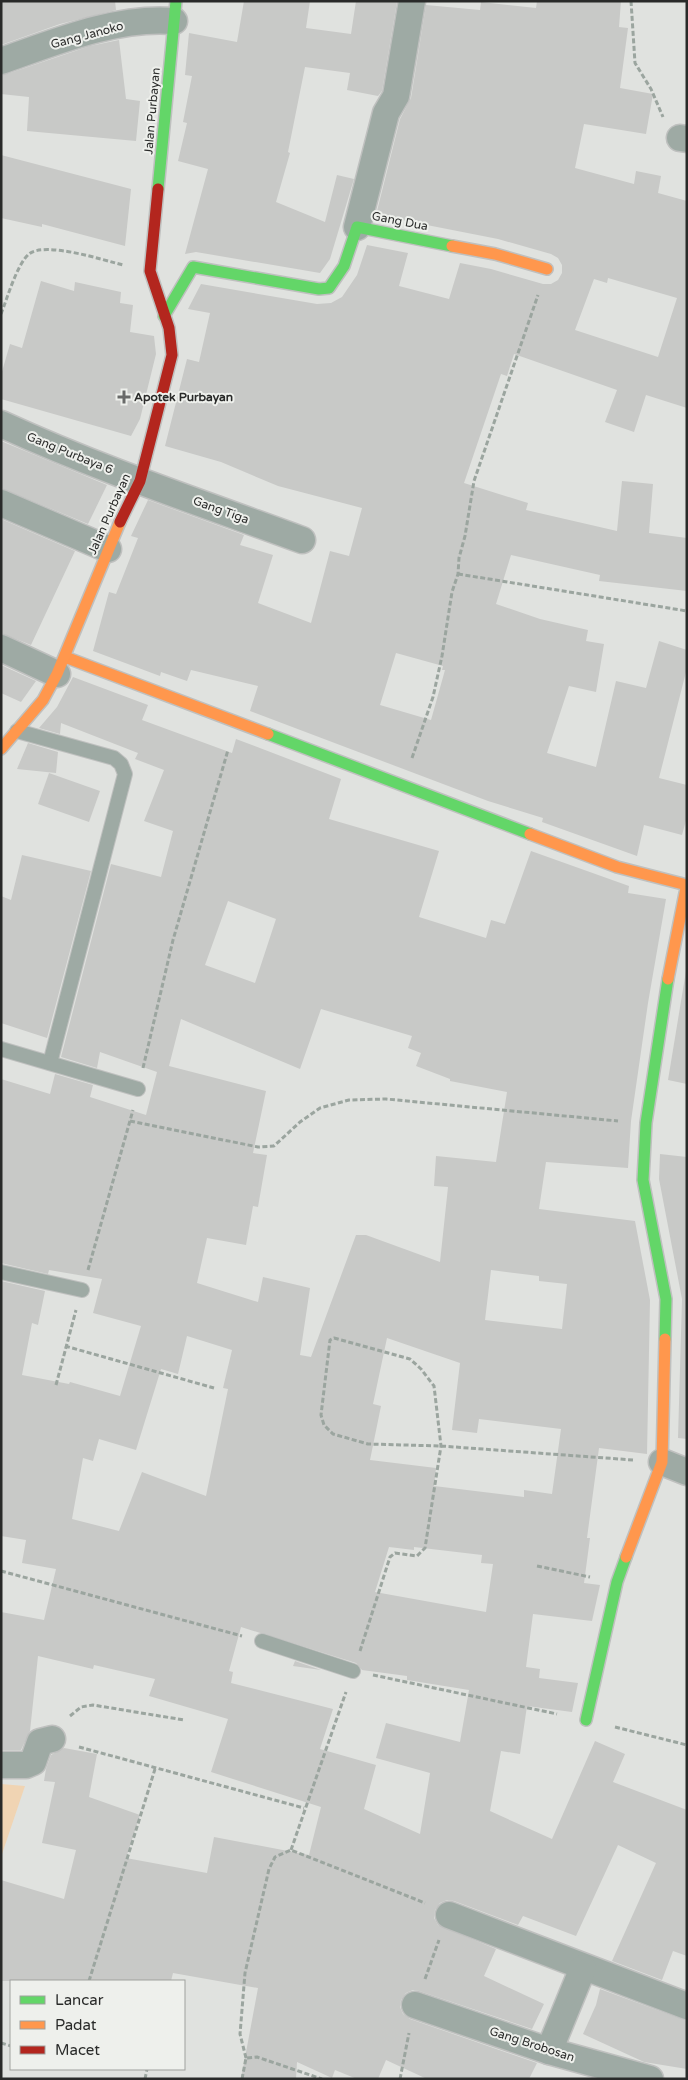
<svg xmlns="http://www.w3.org/2000/svg" width="688" height="2080" font-family="'Varela Round',sans-serif">
	<style>
		.green { fill: #f0d4b3 }
		.building { fill: #c8c9c7; fill-rule: evenodd }
		.lines { fill: none; stroke-linecap: round; stroke-linejoin: round }
		.lane-casing { stroke: #bfc0bf; stroke-width: 16 }
		.street-casing { stroke: #bfc0bf; stroke-width: 29 }
		.fast-casing { stroke: #bfc0bf; stroke-width: 14 }
		.slow-casing { stroke: #bfc0bf; stroke-width: 14 }
		.jam-casing { stroke: #bfc0bf; stroke-width: 14 }
		.path { stroke: #9ba59f; stroke-width: 3; stroke-dasharray: 5 2.5; stroke-linecap: butt }
		.lane { stroke: #9eaaa4; stroke-width: 14 }
		.street { stroke: #9eaaa4; stroke-width: 26 }
		.fast { stroke: #63d668; stroke-width: 11 }
		.slow { stroke: #ff974d; stroke-width: 11 }
		.jam { stroke: #b3261e; stroke-width: 11 }
		.poi-dot { fill: #696a69; stroke: #eef0ec; stroke-width: 2 }
		.labels { text-anchor: middle; dominant-baseline: central; stroke-width: 4; stroke-linejoin: round; paint-order: stroke }
		.street-label { font-size: 12px; fill: #292a29; stroke: #eef0ec }
		.poi-label { font-size: 12px; font-weight: bold; fill: #292a29; stroke: #eef0ec; text-anchor: start }
	</style>
	<rect width="100%" height="100%" fill="#e0e2df"/>
	<path class="green" d="M1,1784L25,1786L1,1857Z"/>
	<g class="building">
		<path d="M1,1H115L116,10L60,24L1,45Z"/>
		<path d="M244,1H310L306,28L351,34L356,1L397,2L382,91L378,96L347,90L350,73L305,67L288,152L290,153L276,202L325,222L337,175L354,179L330,259L320,273L196,252L185,254L208,169L178,161L187,123L183,122L192,76L185,75L189,33L237,42Z"/>
		<path d="M537,1H621L619,27L628,28L620,88L653,94L646,134L584,124L575,168L634,184L636,171L661,176L658,193L687,201V408L646,395L634,432L605,422L617,390L514,354L507,376L501,374L464,483L528,503L526,510L617,531L622,481L653,484L649,533L687,538V591L599,581L600,575L511,555L496,604L540,619L588,630L586,641L604,644L596,692L569,686L547,753L596,767L616,681L646,688L659,641L687,650V668L659,778L687,785V817L682,835L644,825L637,856L542,822L543,818L488,801L250,711L258,686L191,670L187,681L161,672L160,676L93,651L109,592L116,594L138,538L131,536L148,500L244,535L240,545L273,555L258,603L311,623L330,551L349,556L362,508L278,486L221,462L165,446L187,359L199,362L210,313L188,309L201,284L317,304L331,303L342,297L357,275L367,245L408,253L399,286L449,299L460,263L491,269L543,284H551L558,280L562,273V265L558,258L551,254L498,239L376,215L400,119L411,98L426,5L480,10L481,2L536,8ZM608,278L677,298L658,357L575,330L594,279L607,283ZM396,653L443,666L442,670H445L431,720L380,705Z"/>
		<path d="M119,40L126,99L140,101L136,141L27,131L29,97L1,94V76L90,46Z"/>
		<path d="M1,155L131,189L125,246L42,224V227L1,218Z"/>
		<path d="M41,281L74,291L75,282L121,292L120,303L133,305L130,332L154,336L156,354L140,419L131,436L1,399V375L10,344L22,348Z"/>
		<path d="M1,441L107,485L88,524L1,488Z"/>
		<path d="M1,519L75,551L31,645L1,633Z"/>
		<path d="M1,665L36,681L21,702L1,693Z"/>
		<path d="M73,677L148,705L142,720L232,753L236,739L341,779L329,819L439,851L419,917L486,938L491,920L505,924L531,851L629,886L628,893L666,899L648,1003L631,1121L628,1168L546,1162L539,1209L635,1221L650,1300L647,1454L599,1448L587,1538H590L584,1583L600,1585L592,1621L533,1614L526,1667L540,1669L539,1678L578,1683L572,1712L527,1706L520,1754L501,1751L490,1811L552,1839L595,1741L625,1754L613,1782L687,1810V1956L673,1951L662,1980L612,1961L656,1863L618,1845L576,1936L523,1916L518,1925L454,1901L447,1900L440,1903L435,1910L434,1918L438,1925L496,1949L484,1976L544,2004L532,2029L419,1991L413,1990L406,1993L401,2000L400,2007L403,2014L410,2019L537,2063L529,2079H427L386,2060L378,2079H357L335,2070L332,2078L297,2062L296,2079H241L258,1988L173,1973L171,1981H1V1880L64,1899L76,1850L42,1843L55,1782L44,1781L46,1769L51,1755L64,1748L97,1754L89,1797L140,1815L126,1858L207,1873L214,1837L309,1855L321,1807L211,1772L228,1719L149,1696L155,1679L94,1665L93,1669L38,1656L30,1731L21,1750H1V1612L44,1620L56,1569L22,1563L26,1540L1,1536V1281L45,1291L38,1325L32,1323L22,1375L69,1384L70,1382L120,1396L141,1326L93,1313L102,1279L49,1270L48,1274L1,1263V1079L50,1094L55,1074L93,1085L90,1097L146,1115L157,1072L100,1052L97,1068L61,1057L111,864L161,877L173,831L144,821L164,770L135,759L138,753L61,723L60,734L39,728L57,707ZM228,901L276,919L255,983L205,965ZM321,1009L412,1036L408,1048L421,1053L416,1066L450,1079V1081L507,1092L496,1162L436,1156L434,1186L448,1187L440,1262L366,1235H356L311,1357L300,1355L310,1288L263,1277L258,1302L197,1283L207,1238L246,1245L253,1206L258,1207L267,1155L253,1153L266,1091L169,1066L181,1019L300,1069ZM491,1270L539,1276V1281L567,1284L562,1329L485,1320ZM187,1336L232,1350L223,1388L228,1389L206,1496L142,1472L119,1531L72,1519L83,1458L93,1461L99,1439L136,1450L161,1369L178,1374ZM387,1338L460,1363L452,1430L477,1433L479,1419L561,1429L552,1494L524,1490V1497L434,1486L436,1468L370,1460L381,1406L373,1404ZM389,1547L414,1550V1547L482,1555L481,1563L493,1564L486,1612L375,1592ZM241,1627L356,1663L362,1670L407,1676V1680L469,1690L460,1742L386,1723L376,1758L430,1773L420,1834L364,1809L376,1765L320,1749L333,1709L231,1683L233,1672L229,1671Z"/>
		<path d="M28,743L58,752L56,773L17,769Z"/>
		<path d="M49,773L100,791L89,822L38,804Z"/>
		<path d="M22,855L91,871L47,1038L1,1023V896L11,900Z"/>
		<path d="M687,965V1084L668,1080Z"/>
		<path d="M660,1154L687,1157V1439L678,1438L682,1299L659,1179Z"/>
		<path d="M295,1661L321,1670L293,1666Z"/>
		<path d="M600,1989L687,2021V2069L644,2062L583,2034L596,2005Z"/>
	</g>
	<g class="lines">
		<g class="lane-casing">
			<g id="lane">
				<path d="M17,731L114,758L121,764L125,774L50,1063"/>
				<path d="M1,1049L138,1089"/>
				<path d="M1,1272L82,1290"/>
				<path d="M262,1641L353,1671"/>
			</g>
		</g>
		<g class="street-casing">
			<g id="street">
				<path d="M1,61C55,42 117,16 174,21"/>
				<path d="M680,138L687,139"/>
				<path d="M357,227L386,113L396,96L412,1"/>
				<path d="M1,424C99,469 201,503 302,540"/>
				<path d="M1,503L108,549"/>
				<path d="M1,648L57,674"/>
				<path d="M662,1462L687,1472"/>
				<path d="M1,1765H26L33,1762L40,1742L52,1739"/>
				<path d="M449,1915L687,2006"/>
				<path d="M415,2005L549,2051L650,2079"/>
				<path d="M549,2051L583,1968"/>
			</g>
		</g>
		<g class="fast-casing">
			<g id="fast">
				<path d="M158,189L176,1"/>
				<path d="M164,316L193,267L319,289L329,288L344,266L357,227L452,246"/>
				<path d="M268,734L530,834"/>
				<path d="M665,1339L666,1299L643,1180L646,1123L668,979"/>
				<path d="M586,1720L617,1582L626,1557"/>
			</g>
		</g>
		<g class="slow-casing">
			<g id="slow">
				<path d="M452,246L495,254L547,269"/>
				<path d="M65,657L268,734"/>
				<path d="M1,749L43,700L57,674L120,522"/>
				<path d="M530,834L617,867L683,884L686,888L668,979"/>
				<path d="M626,1557L662,1462L665,1339"/>
			</g>
		</g>
		<g class="jam-casing">
			<path id="jam" d="M120,522L140,481L172,355L169,328L150,271L158,189"/>
		</g>
		<g class="path">
			<path d="M631,1L635,63L651,89L663,117"/>
			<path d="M1,314C7,299 17,264 29,254C45,241 103,260 123,265"/>
			<path d="M458,574L687,611"/>
			<path d="M412,758L433,697L442,656L452,592L458,574L459,558L465,536L474,481L538,295"/>
			<path d="M143,1068L173,940L228,750"/>
			<path d="M130,1121L258,1147L274,1146L300,1122L320,1108L349,1100L386,1099L618,1121"/>
			<path d="M88,1270L133,1110"/>
			<path d="M65,1346L214,1388"/>
			<path d="M56,1385L76,1310"/>
			<path d="M537,1566L590,1577"/>
			<path d="M1,1571L242,1636"/>
			<path d="M360,1651L390,1557L395,1553L417,1556L425,1548L441,1446L434,1386L421,1369L410,1359L334,1338L330,1340L321,1415L324,1425L333,1434L368,1444L441,1446L633,1460"/>
			<path d="M373,1675L557,1714"/>
			<path d="M70,1716L81,1707L93,1705L184,1720"/>
			<path d="M615,1727L687,1745"/>
			<path d="M79,1747L304,1808"/>
			<path d="M291,1850L346,1692"/>
			<path d="M425,1979L439,1940"/>
			<path d="M89,1981L155,1769"/>
			<path d="M1,2043L11,2046"/>
			<path d="M246,2058L240,2034L245,1973L269,1869L275,1857L291,1850L425,1903"/>
			<path d="M145,2079L147,2069"/>
			<path d="M242,2079L246,2058L257,2057L322,2079"/>
			<path d="M400,2079L409,2033"/>
		</g>
		<use href="#lane" class="lane"/>
		<use href="#street" class="street"/>
		<use href="#fast" class="fast"/>
		<use href="#slow" class="slow"/>
		<use href="#jam" class="jam"/>
	</g>
	<path class="poi-dot" d="M121.5 389.5h5v5h5v5h-5v5h-5v-5h-5v-5h5z"/>
	<g class="labels">
		<g class="street-label">
			<text transform="translate(87 35) rotate(-15)">Gang Janoko</text>
			<text transform="translate(152 111) rotate(-85)">Jalan Purbayan</text>
			<text transform="translate(400 221) rotate(11)">Gang Dua</text>
			<text transform="translate(70 453) rotate(22)">Gang Purbaya 6</text>
			<text transform="translate(221 510) rotate(20)">Gang Tiga</text>
			<text transform="translate(109 514) rotate(-66)">Jalan Purbayan</text>
			<text transform="translate(532 2044) rotate(18)">Gang Brobosan</text>
		</g>
		<g class="poi-label">
			<text x="134" y="397">Apotek Purbayan</text>
		</g>
	</g>
	<rect width="688" height="2080" fill="none" stroke="#292a29" stroke-width="5"/>
	<rect x="10" y="1980" width="175" height="90" fill="#eef0ec" stroke="#9fa19e"/>
	<rect x="20" y="1996" width="25" height="8" fill="#63d668" stroke="#9fa19e"/>
	<text x="55" y="2005" font-size="15" fill="#292a29">Lancar</text>
	<rect x="20" y="2021" width="25" height="8" fill="#ff974d" stroke="#9fa19e"/>
	<text x="55" y="2030" font-size="15" fill="#292a29">Padat</text>
	<rect x="20" y="2046" width="25" height="8" fill="#b3261e" stroke="#9fa19e"/>
	<text x="55" y="2055" font-size="15" fill="#292a29">Macet</text>
</svg>
